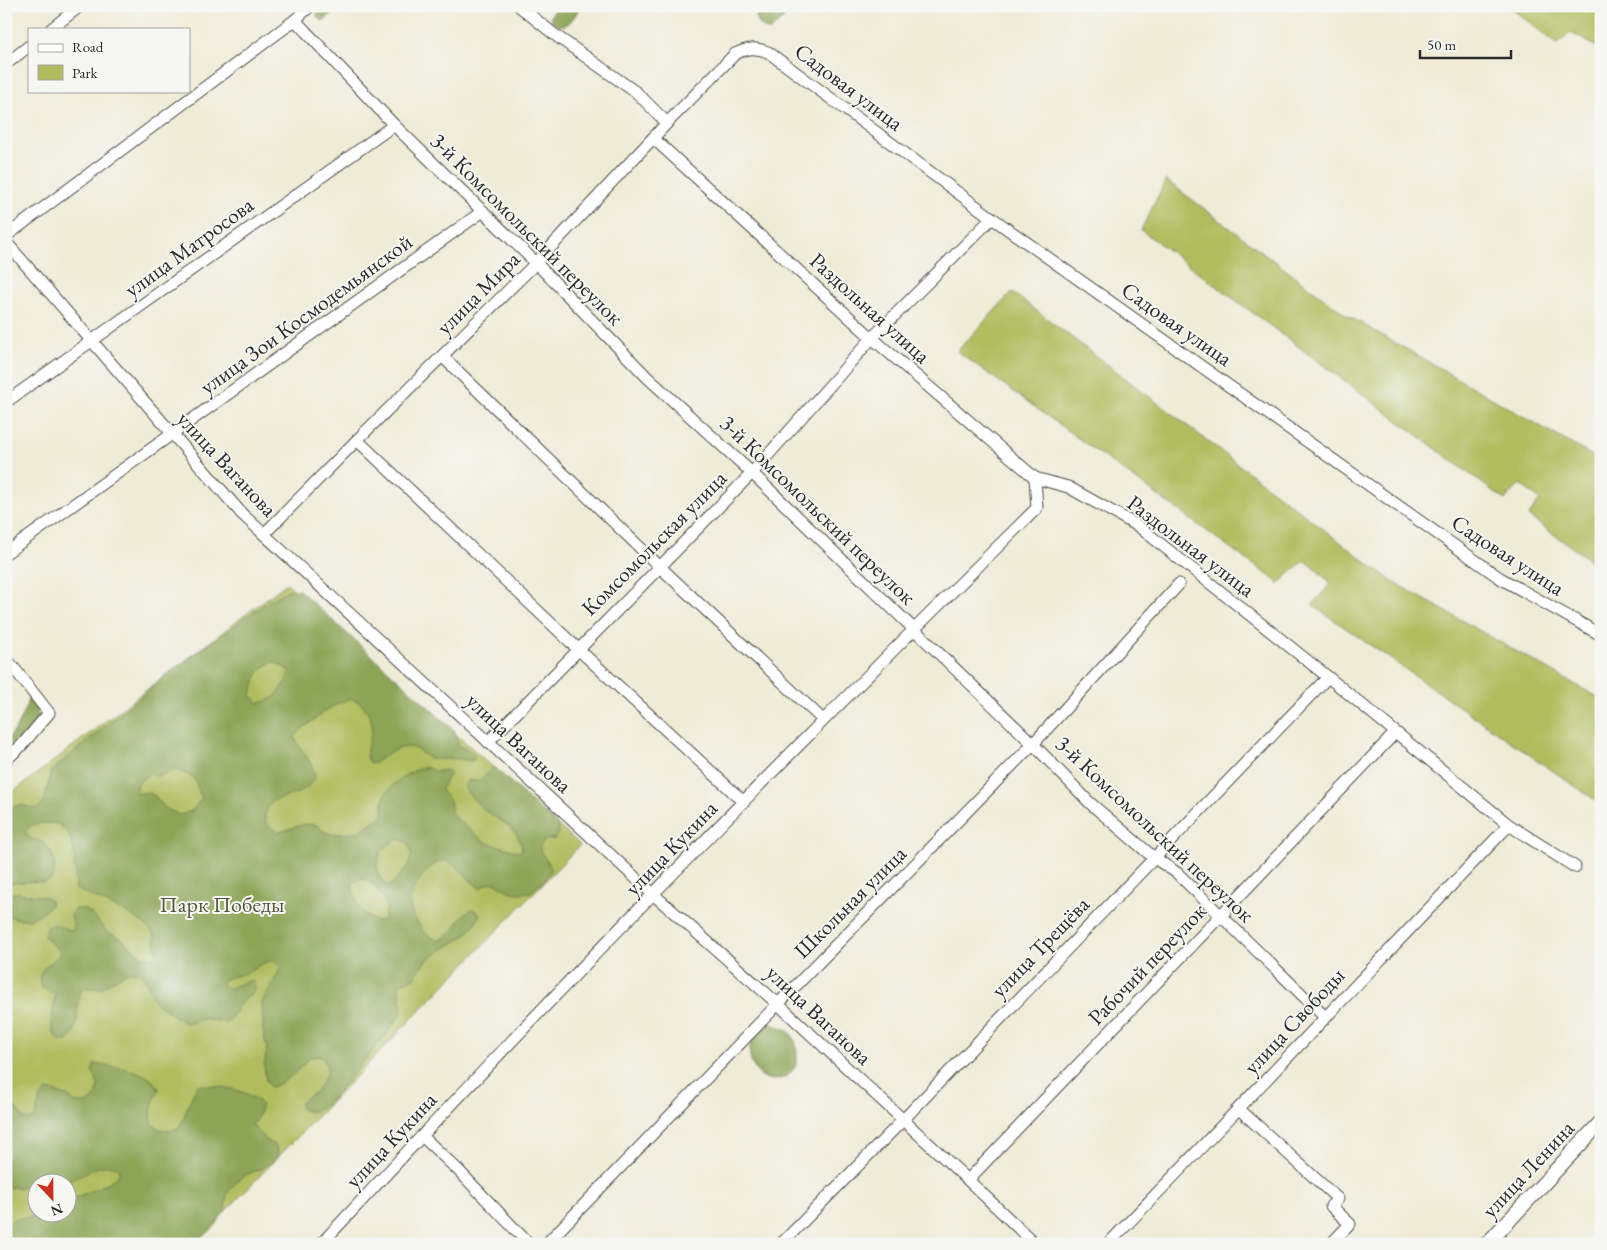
<svg xmlns="http://www.w3.org/2000/svg" width="1607" height="1250" font-family="'EB Garamond',serif">
	<style>
		.green { fill: #b0bd5f; stroke: #6e7445; fill-rule: evenodd }
		.forest { fill: #8ca456; stroke: #5c6840; fill-rule: evenodd }
		.lines { fill: none; stroke-linecap: round; stroke-linejoin: round }
		.minor-casing { stroke: #484845; stroke-width: 13 }
		.tertiary-casing { stroke: #484845; stroke-width: 16 }
		.minor { stroke: #fff; stroke-width: 11 }
		.tertiary { stroke: #fff; stroke-width: 14 }
		.labels { text-anchor: middle; dominant-baseline: central; stroke-width: 4; stroke-linejoin: round; paint-order: stroke }
		.street-label { font-size: 22px; fill: #2b2b2b; stroke: #f6f6f2 }
		.park-label { font-size: 22px; fill: #53573b; stroke: #f6f6f2 }
	</style>
	<rect width="100%" height="100%" fill="#f6f6f2"/>
	<filter id="ink" filterUnits="userSpaceOnUse"><feTurbulence type="fractalNoise" baseFrequency=".02" numOctaves="2"/><feDisplacementMap in="SourceGraphic" scale="10" xChannelSelector="R" yChannelSelector="G"/><feConvolveMatrix kernelMatrix="1 2 1 2 8 2 1 2 1" color-interpolation-filters="sRGB"/></filter>
	<filter id="wash" filterUnits="userSpaceOnUse"><feTurbulence type="fractalNoise" baseFrequency=".0096" numOctaves="4" result="noise"/><feDisplacementMap in="SourceGraphic" scale="20" xChannelSelector="R" yChannelSelector="G"/><feGaussianBlur stdDeviation="1.12" result="paint"/><feColorMatrix in="noise" values="0 0 0 0 0 0 0 0 0 0 0 0 0 0 0 0 0 1.4 0 .05"/><feComposite in="paint" operator="in"/></filter>
	<g filter="url(#wash)">
		<rect width="100%" height="100%" fill="#efebd7"/>
		<g class="green">
			<path d="M1508,6H1601V49L1571,33L1557,44Z"/>
			<path d="M1166,180L1345,314L1601,461V568L1528,516L1540,500L1520,484L1505,500L1141,230Z"/>
			<path d="M1012,292L1390,580L1601,699V804L1312,605L1331,583L1305,560L1279,583L957,351Z"/>
			<path d="M287,583L580,845L194,1244H6V797ZM38,1182H68V1212H38Z"/>
		</g>
		<g class="forest">
			<path d="M321,6H342L323,21L317,17L318,9Z"/>
			<path d="M559,6H580C574,19 567,31 553,23L550,16Z"/>
			<path d="M758,6H800L789,13L770,31C758,27 753,18 758,6Z"/>
			<path d="M288,590H299L455,731C456,735 456,740 458,744C461,749 469,748 475,757L472,761C468,761 465,760 461,759C452,758 439,761 430,758C424,756 420,750 414,748C400,744 385,755 375,763H370C361,753 373,738 372,726C371,719 369,713 365,708C362,704 357,700 352,699C340,698 303,727 294,737C301,752 313,760 315,778C302,796 289,794 271,802C262,816 262,825 279,832L305,824L316,825L325,832L333,834L351,833L358,832L383,815C384,808 382,802 385,795C390,785 416,765 428,768C429,768 434,771 435,772L445,770L449,771V775L441,789L442,792L451,802V813L454,817L485,842L519,852L522,850C520,827 498,821 482,808C476,802 468,794 464,786L469,780C481,784 486,775 493,766L557,825C560,831 559,834 555,839L545,840L540,846C539,852 548,860 551,870L545,880L530,892C524,893 515,894 509,891C495,885 497,877 480,888C469,882 458,863 447,861C438,860 432,866 427,871C417,882 408,894 411,909C411,914 416,919 418,923C424,933 428,936 438,940C442,939 446,937 449,934C458,926 460,914 472,909L480,914L477,921L467,934L425,961L415,978L399,984L402,1012L386,1035L328,1104C319,1109 309,1117 300,1107C301,1098 310,1096 316,1091C319,1089 321,1084 323,1081C329,1071 328,1065 321,1056L310,1057C299,1070 287,1082 271,1087L266,1081L264,1066L267,1048L263,1031L262,1002L278,973L280,967C277,963 275,961 270,961C262,962 255,969 248,972C239,976 228,976 221,982L223,986L229,988L251,980L254,982L255,987L252,994L241,1002L230,1020L223,1023L205,1018C197,1021 192,1025 183,1022L154,1001L145,978L138,972H129L124,974L99,989L91,988L82,990C73,1004 83,1030 67,1041C44,1042 54,1007 55,994L49,992L41,987C35,967 49,967 59,955L60,951L44,936L46,928L53,924L72,931L74,926L71,915L75,909H83L92,914L106,931L122,939L142,957H154L157,952L154,934L143,923L129,914L76,889L74,852L69,834L59,824C48,823 30,820 25,833C33,843 37,838 44,844C51,850 53,855 54,864C58,888 40,880 25,882C19,882 13,884 6,884V808L21,805L36,809L44,803L51,771L173,670L269,601ZM273,662L289,670C286,687 276,701 258,703L251,695L256,678L262,668ZM177,770L194,778L202,798L193,810L180,815L166,809L154,795L149,793H137L136,786L148,774L159,776ZM397,839L407,842C419,861 403,870 391,885H386L379,876L377,865L381,851ZM361,878C373,880 382,896 387,907L384,919L377,922C359,912 357,906 352,886L354,882Z"/>
			<path d="M29,696L37,704L38,723L25,747L9,766L6,768V742L15,730L25,709Z"/>
			<path d="M18,893L45,897L50,900L51,905C34,920 28,923 6,915V894Z"/>
			<path d="M768,1024C791,1027 798,1037 797,1060C797,1066 793,1071 788,1075C758,1096 730,1044 768,1024Z"/>
			<path d="M95,1064C117,1068 148,1068 159,1089C152,1102 149,1111 153,1125C164,1132 176,1135 183,1120C185,1116 185,1112 187,1108C190,1100 194,1093 198,1085C220,1086 246,1088 262,1105L259,1115L252,1125L265,1139L276,1146L278,1155L275,1160L260,1170L252,1172L242,1177L236,1182L227,1194L225,1210L216,1225L208,1233L190,1244H6V1224L14,1219L40,1216L50,1213L68,1212V1201L106,1184L118,1176L119,1169C104,1157 78,1180 61,1182C54,1184 45,1182 38,1182L37,1186L6,1188V1101L16,1108L24,1119L29,1120L35,1117L40,1098L48,1090L67,1096L76,1103H84L90,1102L97,1094L98,1084L92,1071Z"/>
		</g>
	</g>
	<g filter="url(#ink)">
		<g class="lines">
			<g class="minor-casing">
				<g id="minor">
					<path d="M519,6L555,35L637,93L667,123"/>
					<path d="M295,20L394,125L536,263L648,378L752,473L1033,744L1090,803L1153,857L1177,873L1325,1017"/>
					<path d="M51,29L80,6"/>
					<path d="M6,64L29,46"/>
					<path d="M653,138L872,338L1035,478L1068,487L1138,526L1328,677L1509,825L1575,867"/>
					<path d="M6,236L295,20L310,6"/>
					<path d="M6,242L242,514L653,894L778,1004L968,1180L1035,1244"/>
					<path d="M442,356L659,566L823,720"/>
					<path d="M6,402L394,125"/>
					<path d="M357,440L578,649L744,802"/>
					<path d="M264,534L357,440L536,263L667,123L735,54C747,48 755,47 768,52L992,218L1500,578L1601,635"/>
					<path d="M6,553L483,211"/>
					<path d="M6,658L49,713L21,746L6,760"/>
					<path d="M488,742L752,473L872,338L992,218"/>
					<path d="M1239,1109L1338,1199L1331,1206L1350,1224L1331,1244"/>
					<path d="M422,1136L459,1171L529,1244"/>
					<path d="M968,1180L1395,733"/>
					<path d="M321,1244C554,993 793,747 1037,508L1035,478"/>
					<path d="M546,1244L778,1004L1033,744L1179,584"/>
					<path d="M781,1244L903,1120L1328,677"/>
					<path d="M1108,1244C1243,1105 1375,965 1509,825"/>
				</g>
			</g>
			<g class="tertiary-casing">
				<path id="tertiary" d="M1487,1244L1601,1122"/>
			</g>
			<use href="#minor" class="minor"/>
			<use href="#tertiary" class="tertiary"/>
		</g>
	</g>
	<g class="labels">
		<g class="street-label">
			<text transform="translate(849 87) rotate(37)">Садовая улица</text>
			<text transform="translate(527 229) rotate(45)">3-й Комсомольский переулок</text>
			<text transform="translate(189 247) rotate(-36)">улица Матросова</text>
			<text transform="translate(478 293) rotate(-45)">улица Мира</text>
			<text transform="translate(870 308) rotate(42)">Раздольная улица</text>
			<text transform="translate(306 314) rotate(-36)">улица Зои Космодемьянской</text>
			<text transform="translate(1177 324) rotate(35)">Садовая улица</text>
			<text transform="translate(227 464) rotate(47)">улица Ваганова</text>
			<text transform="translate(818 510) rotate(44)">3-й Комсомольский переулок</text>
			<text transform="translate(654 543) rotate(-45)">Комсомольская улица</text>
			<text transform="translate(1191 546) rotate(37)">Раздольная улица</text>
			<text transform="translate(1508 555) rotate(33)">Садовая улица</text>
			<text transform="translate(519 743) rotate(43)">улица Ваганова</text>
			<text transform="translate(1155 829) rotate(43)">3-й Комсомольский переулок</text>
			<text transform="translate(671 848) rotate(-46)">улица Кукина</text>
			<text transform="translate(850 902) rotate(-45)">Школьная улица</text>
			<text transform="translate(1040 947) rotate(-46)">улица Трещёва</text>
			<text transform="translate(1147 964) rotate(-46)">Рабочий переулок</text>
			<text transform="translate(819 1015) rotate(43)">улица Ваганова</text>
			<text transform="translate(1294 1021) rotate(-47)">улица Свободы</text>
			<text transform="translate(391 1140) rotate(-47)">улица Кукина</text>
			<text transform="translate(1528 1169) rotate(-47)">улица Ленина</text>
		</g>
		<g class="park-label">
			<text x="222" y="904">Парк Победы</text>
		</g>
	</g>
	<rect width="1607" height="1250" fill="none" stroke="#f6f6f2" stroke-width="25"/>
	<rect x="28" y="28" width="162" height="65" fill="#f6f6f2" stroke="#a5a5a2"/>
	<rect x="38" y="44" width="25" height="8" fill="#ffffff" stroke="#a5a5a2"/>
	<text x="72" y="52" font-size="15" fill="#2b2b2b">Road</text>
	<rect x="38" y="65" width="25" height="15" fill="#b0bd5f" stroke="#a5a5a2"/>
	<text x="72" y="78" font-size="15" fill="#2b2b2b">Park</text>
	<g transform="translate(52 1198) rotate(158)"><circle r="24" fill="#f6f6f2" stroke="#a5a5a2"/>
	<path d="M0-4L9 19L0 12L-9 19Z" fill="#c8321e"/>
	<text y="-8" font-size="14" font-weight="bold" text-anchor="middle" fill="#2b2b2b">N</text>
	</g>
	<path d="M1420 50v8h91v-8" fill="none" stroke="#2b2b2b" stroke-width="2.5"/>
	<text x="1427" y="50" font-size="15" fill="#2b2b2b" stroke="#f6f6f2" stroke-width="4" paint-order="stroke">50 m</text>
</svg>
